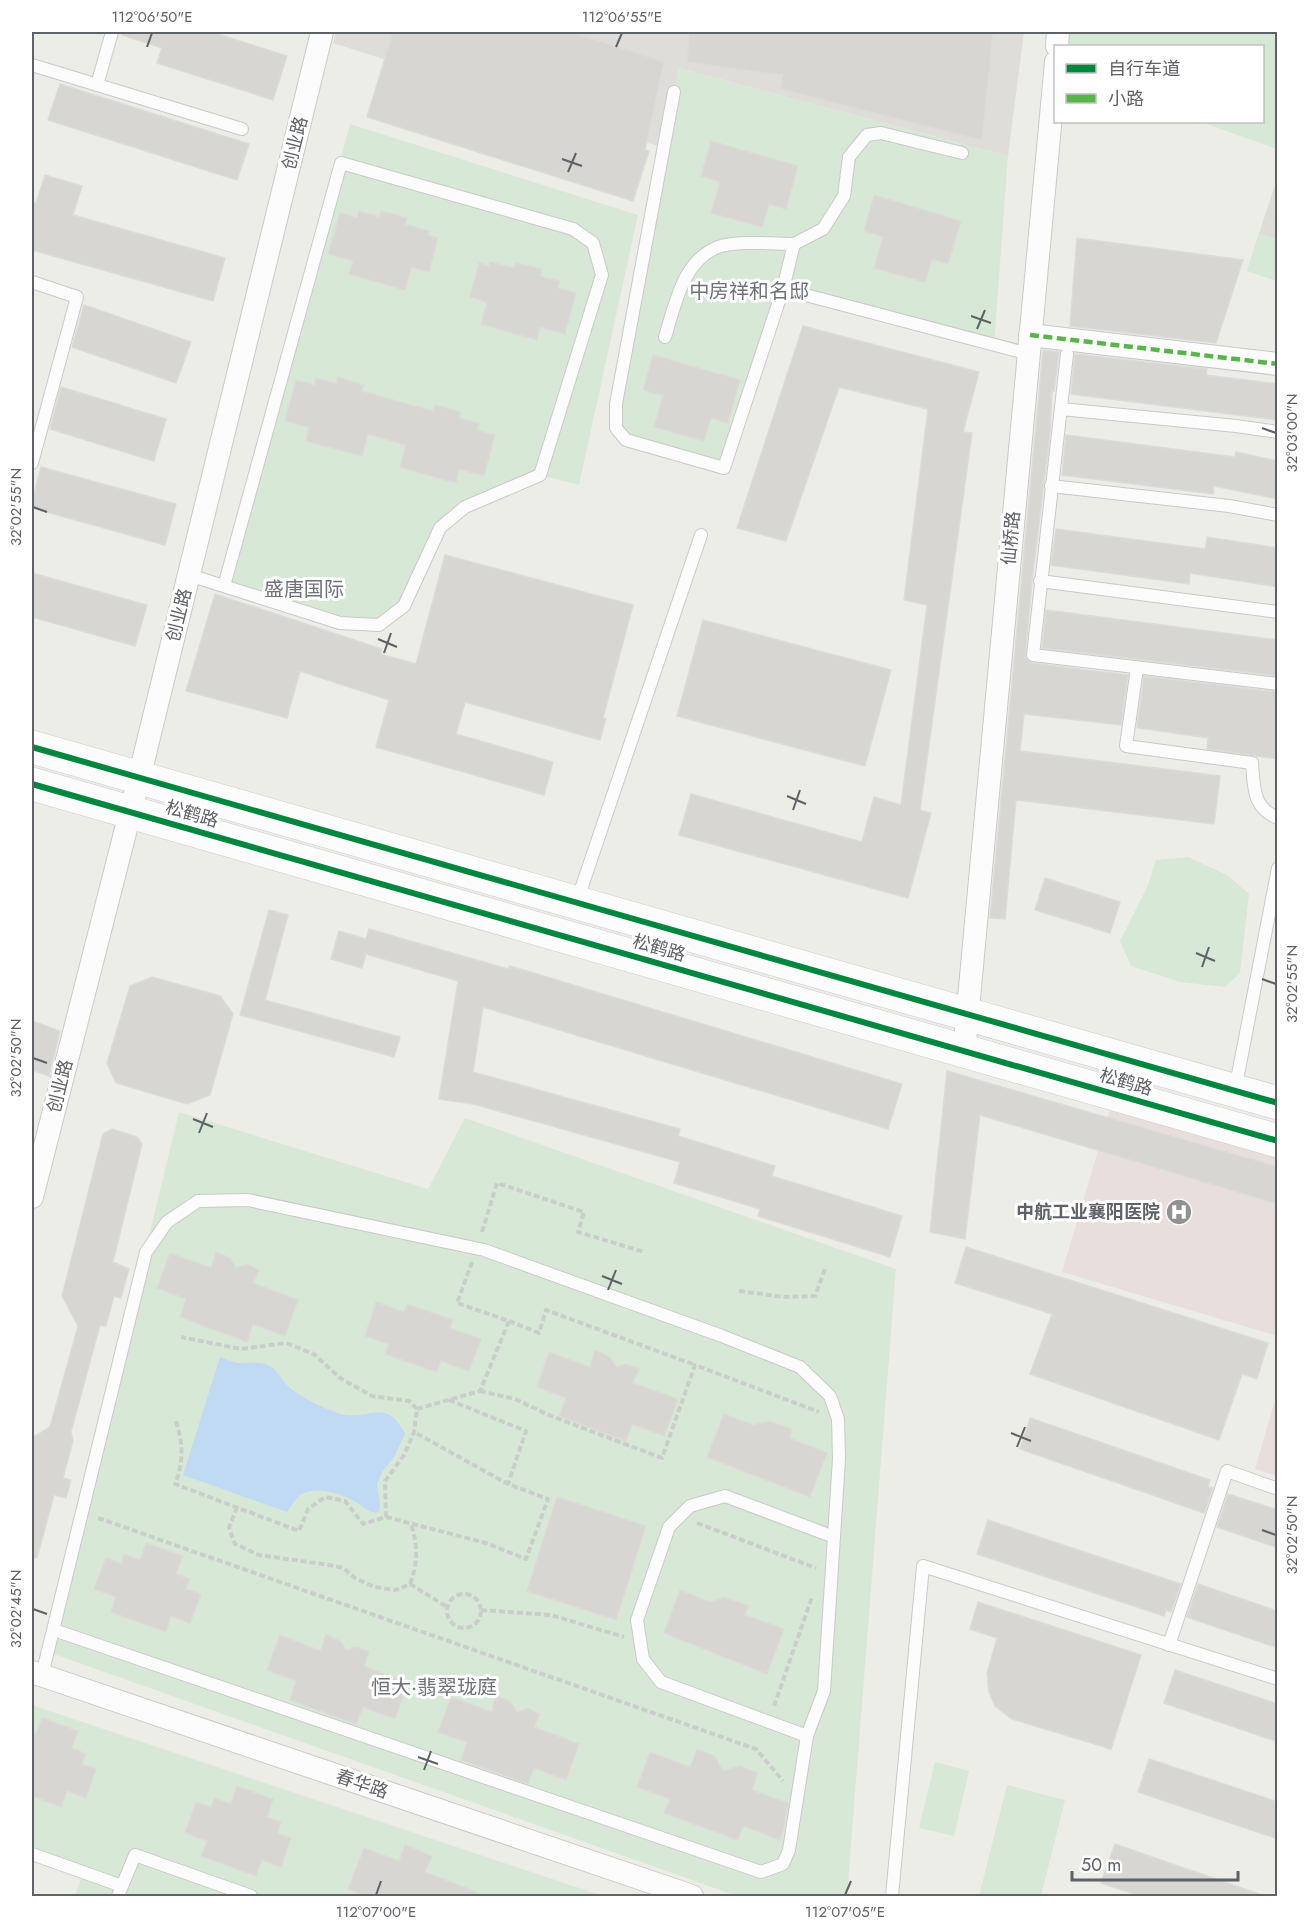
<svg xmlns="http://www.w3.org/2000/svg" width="1309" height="1928" font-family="Jost,'Noto Sans SC',sans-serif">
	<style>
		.industrial { fill: #deddd9 }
		.education { fill: #dddcd7 }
		.medical { fill: #e8dfdc }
		.green { fill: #d7e8d6 }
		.water { fill: #c0daf3 }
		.building { fill: #d7d6d3; stroke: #dcdbd8; stroke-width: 1.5 }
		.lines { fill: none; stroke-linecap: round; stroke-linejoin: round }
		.lane-casing { stroke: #c9c9c9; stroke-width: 14 }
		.street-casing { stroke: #c9c9c9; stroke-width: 24 }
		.secondary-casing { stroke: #cacbca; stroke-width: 34 }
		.path { stroke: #c9cecb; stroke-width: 4; stroke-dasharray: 6 3; stroke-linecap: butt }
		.lane { stroke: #fcfcfc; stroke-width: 12 }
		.street { stroke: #fcfcfc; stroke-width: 22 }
		.secondary { stroke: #fcfcfc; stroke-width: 33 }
		.quiet { stroke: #58b548; stroke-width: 4.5; stroke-dasharray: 9 4.5; stroke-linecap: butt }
		.cycleway-casing { stroke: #fff; stroke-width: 10 }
		.cycleway { stroke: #00873e; stroke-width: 6 }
		.ticks { fill: none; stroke: #5e6165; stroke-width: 2 }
		.labels { text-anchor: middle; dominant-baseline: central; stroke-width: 6; stroke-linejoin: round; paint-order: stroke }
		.street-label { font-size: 18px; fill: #5e6165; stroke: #fff }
		.poi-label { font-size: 18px; font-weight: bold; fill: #5e6165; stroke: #fff; text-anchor: end }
		.neighbourhood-label { font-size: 20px; fill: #6f7277; stroke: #fff }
		.neatline { fill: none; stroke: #5e6165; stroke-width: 2 }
		.ticks-label { font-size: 15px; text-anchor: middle; fill: #5e6165 }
	</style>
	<rect width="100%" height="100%" fill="#edede8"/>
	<path class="industrial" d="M336,32H1024L1008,156L679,68L664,148L333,43Z"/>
	<path class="education" d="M1277,178V281L1247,271Z"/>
	<g class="medical">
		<path d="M1112,1103L1277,1153V1336L1062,1272Z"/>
		<path d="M1277,1393V1476L1255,1469Z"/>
	</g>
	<g class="green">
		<path d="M1058,32H1277V149L1201,122H1262V46H1057Z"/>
		<path d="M679,68L1008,156L994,345L783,289L724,468L626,440L616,428V404Z"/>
		<path d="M350,124L638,215L579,485L540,475L465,507L439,529L404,606L379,625L340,623L224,586Z"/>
		<path d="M1260,233L1277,239V281L1247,271Z"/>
		<path d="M1188,857L1227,875L1249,894L1240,973L1225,987L1180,982L1131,966L1120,941L1148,885L1156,860Z"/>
		<path d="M179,1112L428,1189L465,1118L896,1269L847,1896H737L48,1652Z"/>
		<path d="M32,1705L603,1896H75L83,1872L32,1854Z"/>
		<path d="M935,1762L969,1771L954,1836L919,1828Z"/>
		<path d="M1007,1785L1065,1800L1041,1896H979Z"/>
	</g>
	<path class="water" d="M220,1357C226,1359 232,1362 238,1363C250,1364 258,1360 270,1366C277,1370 282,1380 288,1386C300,1398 326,1409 341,1414C368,1422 386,1395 405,1434L394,1457L382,1472L377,1484L380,1504L379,1512C368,1514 364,1506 354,1501C339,1493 314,1485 299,1496C294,1500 291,1507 287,1512L183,1475Z"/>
	<g class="building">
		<path d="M122,32H212L287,56L273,100L157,63L162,48L122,35Z"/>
		<path d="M393,32H572L664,62L645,150L649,151L633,201L367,117Z"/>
		<path d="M689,32H993L982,140L780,89L783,75L687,62Z"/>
		<path d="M60,84L249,144L237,180L48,120Z"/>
		<path d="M711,141L798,166L786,209L769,204L762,227L711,213L720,182L701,176Z"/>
		<path d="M45,175L82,186L73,215L225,258L213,301L32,250V202L36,203Z"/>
		<path d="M874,195L961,221L948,264L932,259L925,282L874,268L883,237L864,231Z"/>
		<path d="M359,211L379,217L381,211L407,218L405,224L429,231L428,235L438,238L429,272L411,267L405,290L349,274L353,261L328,254L340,213L357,218Z"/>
		<path d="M1077,238L1243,260L1216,343L1070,326Z"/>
		<path d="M490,262L514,268L516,263L542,269L540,276L560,281L558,288L576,293L565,334L540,327L537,340L481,324L487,302L470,297L479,263L489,266Z"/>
		<path d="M84,305L191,342L176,383L72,347Z"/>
		<path d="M803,326L979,372L963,432L972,433L920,810L931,813L908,898L679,835L691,794L862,842L874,797L901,805L927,605L904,600L928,409L839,387L786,541L737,528Z"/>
		<path d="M1043,350L1059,352L1054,391H1052L1050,433L1032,581L1025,658L1032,663L1128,675L1121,725L1024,714L1020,751L1220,776L1214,824L1016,800L1005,919L990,918Z"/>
		<path d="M1075,354L1207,369L1206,375L1278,384V420L1071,394Z"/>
		<path d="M653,355L740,380L728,423L711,418L704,441L654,427L663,396L643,390Z"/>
		<path d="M338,377L364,385L362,391L386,398L433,411L435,405L461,412L459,418L479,423L477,430L495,435L484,476L459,469L456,483L400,467L406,445L368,434L362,456L306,441L309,427L285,421L296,380L314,385L316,378L336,383Z"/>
		<path d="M61,387L166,419L154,461L50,429Z"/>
		<path d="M1066,435L1235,457L1236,452L1278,461V499L1214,486L1213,494L1062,475Z"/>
		<path d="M41,467L176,504L165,545L32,508V502Z"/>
		<path d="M1056,529L1205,549L1207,537L1278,548V587L1190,573L1189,584L1051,565Z"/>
		<path d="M445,555L633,605L603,718L606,719L600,740L465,702L456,734L553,762L544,795L376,747L389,700L300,671L287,718L186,691L215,594L382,649L381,654L416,664Z"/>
		<path d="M32,573L147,605L135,646L32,617Z"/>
		<path d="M1046,610L1278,640V676L1042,648Z"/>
		<path d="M703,620L891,670L865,766L677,716Z"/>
		<path d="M1144,676L1278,692V759L1207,749L1208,738L1139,728L1137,727Z"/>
		<path d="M1045,878L1120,902L1110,933L1035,910Z"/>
		<path d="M269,910L288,915L265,1000L400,1037L394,1057L240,1015Z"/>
		<path d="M369,929L508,969L510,966L902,1084L888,1129L483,1007L473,1072L680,1129L678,1136L775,1166L772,1176L902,1216L890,1257L758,1216L760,1209L674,1183L680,1162L473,1104L439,1099L458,981L366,954L362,968L331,959L339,931L366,939Z"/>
		<path d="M152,977L220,996L233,1014L210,1095L187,1104L116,1083L107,1063L130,986Z"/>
		<path d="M32,1021L60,1031L49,1076L32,1070Z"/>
		<path d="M947,1071L1278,1167V1204L980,1115L965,1239L930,1232Z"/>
		<path d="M112,1129L137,1137L142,1144L113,1262L129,1269L121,1298L114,1296L106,1326L100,1325L71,1432L73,1441L63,1478L71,1480L66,1498L54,1495L37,1558H32V1438L50,1427L78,1326L62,1296L103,1134Z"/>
		<path d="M966,1247L1268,1343L1257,1379L1242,1374L1219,1440L1030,1374L1052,1314L955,1283Z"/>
		<path d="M216,1252L230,1258L236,1268L247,1264L259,1270L253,1283L298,1300L285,1336L253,1324L247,1342L180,1317L186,1299L157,1288L170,1253L211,1268Z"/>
		<path d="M376,1302L404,1312L407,1304L453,1320L450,1328L481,1339L469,1371L441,1361L437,1372L385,1354L389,1344L365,1336Z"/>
		<path d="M595,1350L610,1357L616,1367L626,1364L639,1369L633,1383L678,1399L664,1436L632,1424L626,1441L559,1416L566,1398L537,1387L549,1352L590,1367Z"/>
		<path d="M724,1414L753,1425L768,1421L792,1429L789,1438L827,1453L810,1497L707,1457Z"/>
		<path d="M1030,1418L1210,1480L1208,1487L1213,1488L1204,1513L1020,1449Z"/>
		<path d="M1228,1494L1278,1510V1548L1217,1527Z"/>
		<path d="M557,1497L646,1526L616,1620L527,1591Z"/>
		<path d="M988,1520L1181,1584L1171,1612L1166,1610L1164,1616L977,1554Z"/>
		<path d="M146,1543L183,1556L176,1574L190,1579L186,1589L201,1594L190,1623L171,1616L166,1632L111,1612L116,1597L94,1589L106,1558L121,1564L124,1554L140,1560Z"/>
		<path d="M1198,1584L1278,1611V1648L1187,1617Z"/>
		<path d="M680,1590L710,1602L724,1597L749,1606L745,1615L784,1629L767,1674L664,1633Z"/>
		<path d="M978,1602L1141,1655L1111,1749L1012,1719L995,1706L989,1692L987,1673L997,1638L970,1629Z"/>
		<path d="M326,1634L340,1641L346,1650L357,1647L369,1652L364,1666L408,1683L395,1719L363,1707L356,1724L290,1700L296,1681L267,1670L280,1635L321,1651Z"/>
		<path d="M1175,1670L1278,1704V1742L1164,1703Z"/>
		<path d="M496,1695L511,1702L517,1712L528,1708L540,1714L534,1727L579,1744L566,1780L534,1768L528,1784L461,1760L467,1742L438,1732L451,1697L492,1712Z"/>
		<path d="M42,1718L78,1731L72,1748L86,1754L82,1764L96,1769L86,1798L67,1791L61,1807L32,1796V1733L36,1735Z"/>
		<path d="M697,1749L715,1756L723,1771L740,1766L758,1773L752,1790L788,1803L784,1828L780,1840L743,1826L738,1840L664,1813L670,1799L637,1787L650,1752L690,1767Z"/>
		<path d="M1149,1759L1278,1802V1839L1138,1792Z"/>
		<path d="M237,1786L273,1799L267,1817L281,1822L277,1833L291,1838L281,1867L262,1860L256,1876L201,1856L207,1841L185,1833L196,1802L211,1807L214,1798L231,1804Z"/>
		<path d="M1115,1844L1259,1894L1258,1896H1140L1101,1883Z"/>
		<path d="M405,1845L432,1856L425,1872L484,1895V1896H366L348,1889L364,1848L399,1861Z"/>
	</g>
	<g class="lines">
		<g class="lane-casing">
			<g id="lane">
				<path d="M32,65L242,129"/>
				<path d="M97,85L112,32"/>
				<path d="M674,92L616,404V428L626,440L724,468L783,289L1029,354"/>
				<path d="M32,282L77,297L32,463"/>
				<path d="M783,289L794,244L823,229L844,196L849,157L867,135L881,133L962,153"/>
				<path d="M665,337C675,305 683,260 718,247C737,240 774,244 794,244"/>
				<path d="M1067,354L1033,655L1278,684"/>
				<path d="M1061,409L1236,426L1278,432"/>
				<path d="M1051,486L1229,506L1278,515"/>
				<path d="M189,575L340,623L379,625L404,606L440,528L465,507L540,475L602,275L593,243L573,229L341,163L224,586"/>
				<path d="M1040,581L1278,612"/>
				<path d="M1137,668L1126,746L1252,763C1254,786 1252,808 1278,818"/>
				<path d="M577,901L701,535"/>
				<path d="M1235,1090L1278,868"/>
				<path d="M1169,1645L1227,1471L1278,1489"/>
				<path d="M42,1675C78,1534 112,1393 146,1252L167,1222L198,1201L248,1200L484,1250L722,1336L800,1367L830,1396L838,1419L839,1459L824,1691L807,1736L789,1850L783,1864L761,1872L54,1630"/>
				<path d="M807,1736L661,1682L643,1659L637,1620L669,1527L690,1506L725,1496L834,1537"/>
				<path d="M32,1854L122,1886"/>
				<path d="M118,1896L135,1855L251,1896"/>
				<path d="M892,1896L923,1566L1278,1679"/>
			</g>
		</g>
		<g class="street-casing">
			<g id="street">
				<path d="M1057,46L1058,32"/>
				<path d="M1030,335L1278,364"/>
				<path d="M964,1052L1056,62"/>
				<path d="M32,1197L139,778L322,32"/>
				<path d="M32,1672L692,1896"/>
			</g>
		</g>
		<g class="secondary-casing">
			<g id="secondary">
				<path d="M32,747L1278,1103"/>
				<path d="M32,784L1278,1141"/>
			</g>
		</g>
		<g class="path">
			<path d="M482,1232L497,1183L584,1212L578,1232L644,1252"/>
			<path d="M739,1291L785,1297L815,1296L826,1266"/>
			<path d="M509,1321L539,1333L546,1310L695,1365"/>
			<path d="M480,1391L515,1399L551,1416L662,1458L695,1365L819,1412"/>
			<path d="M449,1400L526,1431L508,1484"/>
			<path d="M417,1409L480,1391L509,1321L457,1303L472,1262"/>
			<path d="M176,1421C183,1443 184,1462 175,1484L299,1531L308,1509L325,1497L345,1501L363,1524L386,1517L385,1481L404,1455L414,1432L417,1409L409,1401L372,1396L340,1378L314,1354L286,1343L241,1349L181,1337"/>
			<path d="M237,1507L229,1528L235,1544L259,1555L329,1565L343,1568L355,1578L374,1587L396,1590L410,1584C418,1563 418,1546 411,1524"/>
			<path d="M386,1517L486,1543L526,1559L548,1499L508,1484L414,1432"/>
			<path d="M98,1518L756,1749L783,1781"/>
			<path d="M697,1523L816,1568"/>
			<path d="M410,1584L447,1607"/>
			<circle cx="464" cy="1611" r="17"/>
			<path d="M481,1610L551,1615L624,1637"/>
			<path d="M774,1706L812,1597"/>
		</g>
		<use href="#lane" class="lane"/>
		<use href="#street" class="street"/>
		<use href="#secondary" class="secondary"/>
		<path class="quiet" d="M1030,335L1278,364"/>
		<g class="cycleway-casing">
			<g id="cycleway">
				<path d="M32,747L1278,1103"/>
				<path d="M32,784L1278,1141"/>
			</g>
		</g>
		<use href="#cycleway" class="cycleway"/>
	</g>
	<path class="ticks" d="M147,47L152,33M616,47L622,33M562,159L582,166M568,172L576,153M971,316L991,323M977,329L985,310M1262,428L1276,433M33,507L47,512M378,639L397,647M384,653L391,633M787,796L806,804M793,810L800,790M1196,953L1215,961M1202,967L1209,947M1262,979L1276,984M33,1058L47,1063M193,1119L213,1127M199,1133L207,1113M602,1276L622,1284M608,1290L616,1270M1011,1433L1031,1441M1017,1447L1025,1427M1262,1530L1276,1535M33,1609L47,1614M418,1757L438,1764M424,1770L431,1751M376,1895L381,1881M845,1895L851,1881"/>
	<defs>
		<g id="hospital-disc" transform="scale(1.35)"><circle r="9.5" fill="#909293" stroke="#fff"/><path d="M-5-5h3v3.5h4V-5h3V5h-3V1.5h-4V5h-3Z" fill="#fff"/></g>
	</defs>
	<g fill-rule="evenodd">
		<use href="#hospital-disc" x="1179" y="1212"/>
	</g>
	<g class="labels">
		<g class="street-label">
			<text transform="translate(295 143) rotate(-76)">创业路</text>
			<text transform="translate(1011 538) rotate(-85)">仙桥路</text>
			<text transform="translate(179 615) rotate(-76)">创业路</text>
			<text transform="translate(192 814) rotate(16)">松鹤路</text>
			<text transform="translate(659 948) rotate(16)">松鹤路</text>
			<text transform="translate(1126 1082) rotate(16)">松鹤路</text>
			<text transform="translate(60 1086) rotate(-76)">创业路</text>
			<text transform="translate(362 1784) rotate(19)">春华路</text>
		</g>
		<g class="poi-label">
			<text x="1160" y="1212">中航工业襄阳医院</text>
		</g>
		<g class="neighbourhood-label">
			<text x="749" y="291">中房祥和名邸</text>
			<text x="304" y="589">盛唐国际</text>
			<text x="434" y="1687">恒大·翡翠珑庭</text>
		</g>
	</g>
	<rect width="1309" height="1928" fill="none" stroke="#ffffff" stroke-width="66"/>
	<rect x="1054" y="45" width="210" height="78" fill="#ffffff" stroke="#bfc0c1" stroke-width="1.5"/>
	<rect x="1066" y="64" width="30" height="9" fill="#00873e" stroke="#bfc0c1" stroke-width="1.5"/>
	<text x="1108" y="75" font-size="18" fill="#5e6165">自行车道</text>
	<rect x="1066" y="94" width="30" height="9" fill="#58b548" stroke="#bfc0c1" stroke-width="1.5"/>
	<text x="1108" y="105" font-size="18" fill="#5e6165">小路</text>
	<path d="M1072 1871v9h166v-9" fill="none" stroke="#5e6165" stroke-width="3"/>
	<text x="1081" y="1871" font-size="18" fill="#5e6165" stroke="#ffffff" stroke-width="4.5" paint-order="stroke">50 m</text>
	<rect x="33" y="33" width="1243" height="1862" class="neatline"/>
	<g class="ticks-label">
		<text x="152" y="22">112°06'50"E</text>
		<text x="622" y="22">112°06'55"E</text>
		<text transform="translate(1292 433) rotate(-90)" y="5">32°03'00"N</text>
		<text transform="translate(16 507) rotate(-90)" y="5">32°02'55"N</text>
		<text transform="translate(1292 984) rotate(-90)" y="5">32°02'55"N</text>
		<text transform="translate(16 1058) rotate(-90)" y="5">32°02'50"N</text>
		<text transform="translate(1292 1535) rotate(-90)" y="5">32°02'50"N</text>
		<text transform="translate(16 1609) rotate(-90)" y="5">32°02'45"N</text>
		<text x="376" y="1917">112°07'00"E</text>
		<text x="845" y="1917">112°07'05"E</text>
	</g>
</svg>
